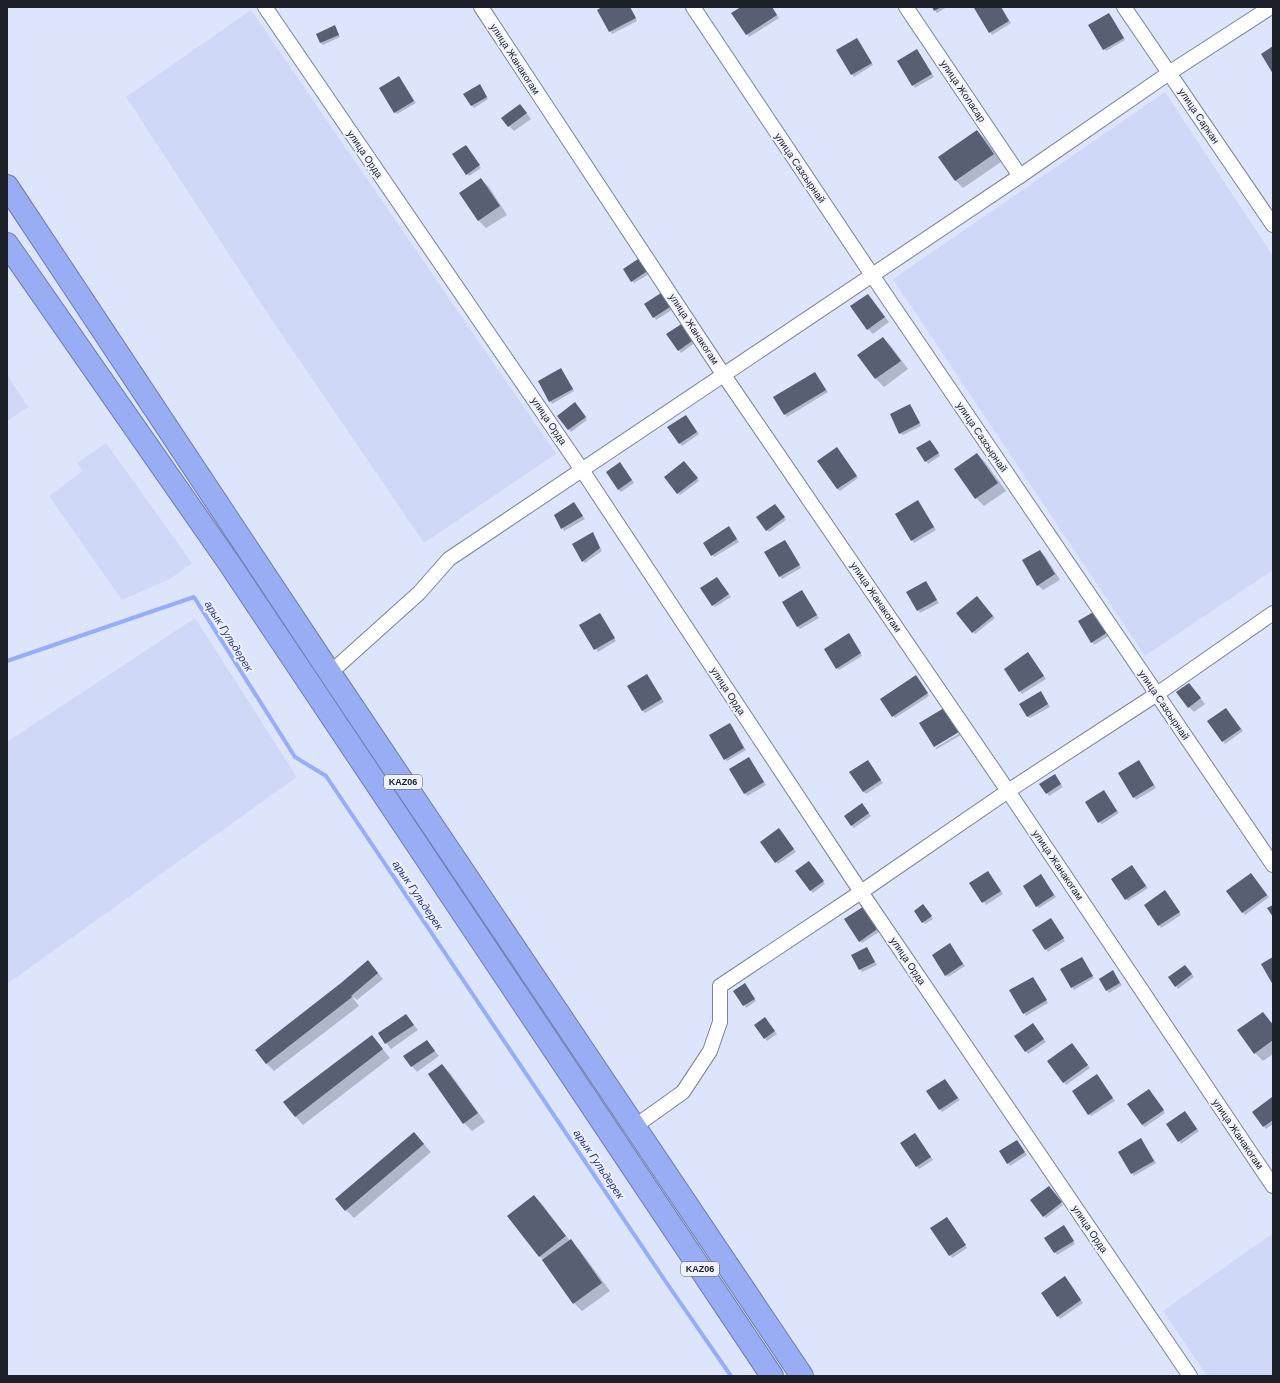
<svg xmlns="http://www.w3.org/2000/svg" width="1280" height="1383" font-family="Helvetica,sans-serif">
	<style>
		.built { fill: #cfd9f7 }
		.shadow { fill: #0003 }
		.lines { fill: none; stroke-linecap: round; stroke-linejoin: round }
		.stream { stroke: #96adfc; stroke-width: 4 }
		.building { fill: #585f73 }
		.street-casing { stroke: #7b8298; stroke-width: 16 }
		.highway-casing { stroke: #6e7cad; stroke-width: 24 }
		.street { stroke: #fff; stroke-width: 14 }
		.highway { stroke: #99adf4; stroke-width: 22 }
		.labels { text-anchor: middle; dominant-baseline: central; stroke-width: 4; stroke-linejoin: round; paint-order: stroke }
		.shield { fill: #eff2fc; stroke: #5c5f68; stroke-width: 1 }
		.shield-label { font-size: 9px; font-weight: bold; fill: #1d2029 }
		.street-label { font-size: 10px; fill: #1d2029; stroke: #eff2fc }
		.water-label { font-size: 11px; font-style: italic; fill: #29358f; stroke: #eff2fc }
	</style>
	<rect width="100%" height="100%" fill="#dde5fd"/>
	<g class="built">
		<path d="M251,10L556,454L424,543L270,317L126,97Z"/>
		<path d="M1165,92L1273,256V570L1145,656L893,279Z"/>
		<path d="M7,375L28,407L7,421Z"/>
		<path d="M106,443L192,563L170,579L122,600L49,496L83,471L77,463Z"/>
		<path d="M195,618L297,777L7,984V742Z"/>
		<path d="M1273,1233V1376H1207L1163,1311Z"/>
	</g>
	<g class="shadow">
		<path d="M604,7H630L637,21L612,34L610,31Z"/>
		<path d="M743,7H772L779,18L749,37L733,13Z"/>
		<path d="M933,7H947L937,13Z"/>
		<path d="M977,7H1001L1011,23L992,35Z"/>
		<path d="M1111,16L1125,40L1106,51L1104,49Z"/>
		<path d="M334,27L340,37L323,45L321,43Z"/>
		<path d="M859,41L873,65L854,77L852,74Z"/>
		<path d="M917,50L934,77L915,88L913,85Z"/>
		<path d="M399,77L416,103L397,114L394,112Z"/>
		<path d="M482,88L488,99L474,108L471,105Z"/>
		<path d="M525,111L531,119L514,131L509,126Z"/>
		<path d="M977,131L985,139L1001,162L963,188L955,180Z"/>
		<path d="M468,148L481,168L469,176L467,174Z"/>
		<path d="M481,179L489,187L507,215L486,228L478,220Z"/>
		<path d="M641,258L651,273L634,283L632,281Z"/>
		<path d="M664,293L675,308L656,320L646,305Z"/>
		<path d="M868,295L889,322L873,334L868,329Z"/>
		<path d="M685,326L696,342L681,353L679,350Z"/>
		<path d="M883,338L891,346L908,369L884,387L876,379L859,355Z"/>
		<path d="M563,372L574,391L552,404L550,401Z"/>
		<path d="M815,373L828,392L787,417L785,414Z"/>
		<path d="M577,406L587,420L571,432L558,416Z"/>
		<path d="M912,408L921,426L903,435L900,433Z"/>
		<path d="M688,418L699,434L682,446L668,428Z"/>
		<path d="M932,443L940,456L928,464L926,461Z"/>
		<path d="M837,448L858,478L840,491L837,489Z"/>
		<path d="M977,454L985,462L1006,491L984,506L976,498Z"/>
		<path d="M620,463L634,483L621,492L618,489Z"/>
		<path d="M686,465L699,481L680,495L678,493Z"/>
		<path d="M918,502L936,530L914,543L912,540Z"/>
		<path d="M574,504L585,519L564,531L556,515Z"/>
		<path d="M777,507L786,520L769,532L767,530Z"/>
		<path d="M731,530L739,542L714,557L712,555Z"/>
		<path d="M595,536L602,551L585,563L583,561Z"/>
		<path d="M787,543L801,568L782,579L780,576Z"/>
		<path d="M1040,551L1045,556L1060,580L1043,590L1038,585Z"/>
		<path d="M717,578L731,597L715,607L713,605Z"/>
		<path d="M926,582L939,603L920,613L907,592Z"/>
		<path d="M802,591L819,618L800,629L798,627Z"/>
		<path d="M979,600L995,618L975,634L973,632Z"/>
		<path d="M1095,612L1110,635L1094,645L1092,642Z"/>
		<path d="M602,617L616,641L598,652L581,625Z"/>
		<path d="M851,637L862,656L839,670L837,668Z"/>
		<path d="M1030,656L1046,679L1022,694L1005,669Z"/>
		<path d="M647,675L664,702L645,713L643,711Z"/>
		<path d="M918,679L929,696L895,718L893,716Z"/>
		<path d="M1189,684L1205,704L1194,712L1189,707Z"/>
		<path d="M1043,695L1050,707L1030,718L1027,716Z"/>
		<path d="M1226,709L1243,731L1225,744L1208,722Z"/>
		<path d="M732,726L746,750L727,761L725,759Z"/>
		<path d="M960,733L961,735L937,749L935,748Z"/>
		<path d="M751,761L766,785L747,796L730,770Z"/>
		<path d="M868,761L883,783L866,794L863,791Z"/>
		<path d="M1139,761L1156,788L1136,800L1119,773Z"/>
		<path d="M1057,778L1063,787L1049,796L1041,784Z"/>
		<path d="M1106,794L1119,813L1102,824L1099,822Z"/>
		<path d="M865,807L871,816L854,828L851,825Z"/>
		<path d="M782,832L796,852L778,864L776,862Z"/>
		<path d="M811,865L825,884L813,893L797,871Z"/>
		<path d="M1132,866L1148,888L1128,901L1126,899Z"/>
		<path d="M990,874L1003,894L986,905L971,883Z"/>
		<path d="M1253,876L1269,897L1245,915L1227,892Z"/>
		<path d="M1043,878L1056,897L1039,908L1037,906Z"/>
		<path d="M1167,894L1181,915L1161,928L1145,905Z"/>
		<path d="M865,906L882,930L862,943L860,941Z"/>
		<path d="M926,908L933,919L925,924L923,922Z"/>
		<path d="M1053,921L1065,941L1048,952L1033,930Z"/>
		<path d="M952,947L965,966L948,977L946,975Z"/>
		<path d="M867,948L877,965L862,972L852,955Z"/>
		<path d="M1082,958L1094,978L1074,990L1061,970Z"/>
		<path d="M373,967L383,979L357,1000L354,997L353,998L359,1006L274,1071L266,1063Z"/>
		<path d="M1188,968L1194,977L1178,989L1176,986Z"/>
		<path d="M1113,972L1122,985L1109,993L1107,990Z"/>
		<path d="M1033,978L1048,1003L1026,1016L1011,991Z"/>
		<path d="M747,987L756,1001L746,1008L735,992Z"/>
		<path d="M1263,1013L1273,1024V1054L1263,1061L1255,1053Z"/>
		<path d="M406,1015L418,1030L391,1049L379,1034Z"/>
		<path d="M767,1021L777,1034L767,1041L765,1038Z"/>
		<path d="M1033,1024L1046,1042L1028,1054L1026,1051Z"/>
		<path d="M372,1036L390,1058L303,1125L295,1116Z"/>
		<path d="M427,1041L439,1056L417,1072L404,1057Z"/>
		<path d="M1074,1046L1090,1068L1066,1085L1048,1061Z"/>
		<path d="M442,1065L450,1073L485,1122L472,1131L464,1123L429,1074Z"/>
		<path d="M1099,1078L1115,1101L1091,1116L1089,1114Z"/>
		<path d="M945,1080L960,1100L942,1112L927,1092Z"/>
		<path d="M1151,1093L1165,1113L1145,1127L1142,1125Z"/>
		<path d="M1273,1100V1124L1266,1129L1253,1112Z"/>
		<path d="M1187,1114L1199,1131L1181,1144L1179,1141Z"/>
		<path d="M414,1133L431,1152L354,1218L346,1210Z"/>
		<path d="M917,1137L933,1160L919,1169L901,1144Z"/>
		<path d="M1017,1141L1027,1155L1010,1166L1008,1163Z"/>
		<path d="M1143,1142L1156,1163L1134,1176L1119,1152Z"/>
		<path d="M1052,1190L1063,1205L1046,1218L1044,1216Z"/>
		<path d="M534,1196L542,1204L570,1241L579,1249L610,1291L582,1311L574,1303L545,1263L508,1216Z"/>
		<path d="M950,1221L967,1248L952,1258L932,1228Z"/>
		<path d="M1066,1229L1075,1244L1057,1255L1045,1238Z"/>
		<path d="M1067,1280L1083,1303L1060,1319L1042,1293Z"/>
	</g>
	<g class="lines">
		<path class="stream" d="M7,661L194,597L295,757L326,776L668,1285L731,1376"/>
	</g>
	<g class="building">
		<path d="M602,7H630L636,18L609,32L597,10Z"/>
		<path d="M741,7H772L777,15L746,35L731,13Z"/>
		<path d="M932,7H941L934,11Z"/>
		<path d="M975,7H1001L1009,21L989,33L974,8Z"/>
		<path d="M1109,13L1124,38L1103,50L1088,25Z"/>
		<path d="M335,25L339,35L320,43L316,34Z"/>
		<path d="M857,38L872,63L851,75L836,50Z"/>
		<path d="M1273,46V74L1261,54Z"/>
		<path d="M917,49L932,74L912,86L897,61Z"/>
		<path d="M399,76L414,101L394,113L379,88Z"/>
		<path d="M480,84L487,97L471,106L463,94Z"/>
		<path d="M520,104L527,113L508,127L501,118Z"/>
		<path d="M977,130L994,154L955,181L938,157Z"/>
		<path d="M466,145L480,165L466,175L452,154Z"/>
		<path d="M481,178L500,206L478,221L459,193Z"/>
		<path d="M641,257L649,270L631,282L623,269Z"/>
		<path d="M664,291L673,305L653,318L644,304Z"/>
		<path d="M868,294L885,317L867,330L850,306Z"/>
		<path d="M683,323L695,339L678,351L666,334Z"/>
		<path d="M883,337L901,361L875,379L857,355Z"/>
		<path d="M561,368L573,389L549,402L538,381Z"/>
		<path d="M815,372L826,390L784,415L773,397Z"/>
		<path d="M575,402L586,417L568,430L557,416Z"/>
		<path d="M910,404L920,423L899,434L890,414Z"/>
		<path d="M686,415L697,432L679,444L667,427Z"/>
		<path d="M930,440L939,453L925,462L916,448Z"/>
		<path d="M837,447L857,476L837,489L817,461Z"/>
		<path d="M977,453L998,483L975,499L954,469Z"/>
		<path d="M684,461L698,478L677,494L664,477Z"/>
		<path d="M620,462L632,480L618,490L606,472Z"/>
		<path d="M918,500L934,527L911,541L895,514Z"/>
		<path d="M574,502L583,516L561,529L554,515Z"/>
		<path d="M775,504L785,517L766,531L756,517Z"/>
		<path d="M729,526L737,539L711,556L703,543Z"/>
		<path d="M593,532L600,548L582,562L572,544Z"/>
		<path d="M785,540L800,565L779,577L764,552Z"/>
		<path d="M1040,550L1055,574L1037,586L1022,560Z"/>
		<path d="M717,577L729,594L712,606L700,588Z"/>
		<path d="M926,581L937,600L917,611L906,592Z"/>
		<path d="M802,590L817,615L797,627L782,602Z"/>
		<path d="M977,596L993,616L972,633L956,613Z"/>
		<path d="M1095,611L1108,632L1091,643L1078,621Z"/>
		<path d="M600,613L615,638L594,650L579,625Z"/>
		<path d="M849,633L861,653L836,669L824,649Z"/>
		<path d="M1028,652L1044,676L1019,692L1004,669Z"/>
		<path d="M647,674L662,699L642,711L627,686Z"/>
		<path d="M916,675L928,693L892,717L880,699Z"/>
		<path d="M1189,683L1201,698L1188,708L1176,692Z"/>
		<path d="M1041,691L1048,704L1027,717L1019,704Z"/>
		<path d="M944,708L959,732L934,747L919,723Z"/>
		<path d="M1226,708L1241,729L1222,742L1207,721Z"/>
		<path d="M730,723L744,748L724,760L709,735Z"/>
		<path d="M749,757L764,782L744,794L729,769Z"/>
		<path d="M868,760L881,780L863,792L849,772Z"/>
		<path d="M1139,760L1154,785L1133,798L1118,773Z"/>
		<path d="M1055,774L1061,784L1046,794L1039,784Z"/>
		<path d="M1104,790L1117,811L1098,823L1085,802Z"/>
		<path d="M862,803L869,813L851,826L844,816Z"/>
		<path d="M779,828L794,849L775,863L760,842Z"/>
		<path d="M809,861L824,881L810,891L795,871Z"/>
		<path d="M1132,865L1146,886L1125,900L1111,879Z"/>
		<path d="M988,871L1001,891L982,903L969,883Z"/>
		<path d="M1251,873L1267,895L1242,913L1226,891Z"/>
		<path d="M1041,874L1054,895L1036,907L1023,886Z"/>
		<path d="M1165,890L1180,912L1158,926L1144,905Z"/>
		<path d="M923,904L932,916L922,923L914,911Z"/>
		<path d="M866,905L880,927L859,942L844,919Z"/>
		<path d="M1273,905V917L1267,908Z"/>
		<path d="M1051,918L1064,938L1045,950L1032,930Z"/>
		<path d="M950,943L963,964L945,976L932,955Z"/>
		<path d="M867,947L875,962L859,970L851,955Z"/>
		<path d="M1082,957L1093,976L1071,988L1060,969Z"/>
		<path d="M1273,957V985L1261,964Z"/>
		<path d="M368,960L378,973L351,996L348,991L352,997L266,1064L255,1050L341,983Z"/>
		<path d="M1185,965L1192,974L1175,987L1168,977Z"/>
		<path d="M1113,970L1120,983L1106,991L1099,979Z"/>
		<path d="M1033,977L1047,1000L1023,1014L1009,990Z"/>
		<path d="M745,983L755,999L743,1006L733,991Z"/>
		<path d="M1263,1012L1273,1025V1040L1254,1054L1237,1030Z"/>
		<path d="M406,1014L414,1025L385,1044L378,1033Z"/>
		<path d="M765,1017L775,1031L764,1039L754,1025Z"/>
		<path d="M1033,1023L1044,1039L1025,1052L1014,1036Z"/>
		<path d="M372,1035L383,1049L295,1117L283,1102Z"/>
		<path d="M427,1040L435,1051L411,1067L403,1056Z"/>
		<path d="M1072,1043L1088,1065L1063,1083L1047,1061Z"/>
		<path d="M442,1064L478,1113L463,1124L428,1074Z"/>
		<path d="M1097,1074L1113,1098L1088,1115L1072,1091Z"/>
		<path d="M945,1079L958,1098L939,1110L926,1091Z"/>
		<path d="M1149,1089L1164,1110L1142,1125L1127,1104Z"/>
		<path d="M1272,1097L1273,1099V1120L1263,1127L1252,1112Z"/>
		<path d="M1185,1111L1197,1129L1178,1142L1166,1124Z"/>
		<path d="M414,1132L424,1144L345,1211L335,1199Z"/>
		<path d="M915,1133L931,1157L916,1167L900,1143Z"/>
		<path d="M1141,1138L1154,1161L1131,1174L1118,1152Z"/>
		<path d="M1017,1140L1025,1152L1007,1164L999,1151Z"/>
		<path d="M1049,1186L1062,1202L1043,1217L1030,1200Z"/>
		<path d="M534,1195L566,1236L539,1257L507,1216Z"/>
		<path d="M947,1217L966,1245L949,1256L930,1228Z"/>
		<path d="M1064,1225L1074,1241L1054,1253L1044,1238Z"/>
		<path d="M571,1239L602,1283L573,1304L542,1260Z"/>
		<path d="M1065,1276L1081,1300L1057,1317L1041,1293Z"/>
	</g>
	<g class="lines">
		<g class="street-casing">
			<g id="street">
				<path d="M265,7L582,470L861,892L1190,1376"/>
				<path d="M481,7L719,368L1008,791L1273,1186"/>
				<path d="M693,7L872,275L1273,865"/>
				<path d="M906,7L1020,176"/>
				<path d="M1124,7L1273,225"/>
				<path d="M330,673L419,593L449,559L1020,176L1169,73L1271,7"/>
				<path d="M634,1127L683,1092L710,1051L720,1022V986L861,892L1008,791L1157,694L1273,613"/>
			</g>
		</g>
		<g class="highway-casing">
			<g id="highway">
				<path d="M7,186L330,673L802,1376"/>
				<path d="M7,244L229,563L772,1376"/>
			</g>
		</g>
		<use href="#street" class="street"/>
		<use href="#highway" class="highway"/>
	</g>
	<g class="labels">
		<g class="shield">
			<rect x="384" y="775" width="38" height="14" rx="3"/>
			<rect x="681" y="1262" width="38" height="14" rx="3"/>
		</g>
		<g class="shield-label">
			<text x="403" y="782">KАZ06</text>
			<text x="700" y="1269">KАZ06</text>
		</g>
		<g class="street-label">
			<text transform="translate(515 59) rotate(57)">улица Жанакогам</text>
			<text transform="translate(963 91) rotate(56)">улица Жоласар</text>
			<text transform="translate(1199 116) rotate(56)">улица Саркан</text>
			<text transform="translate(365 154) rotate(56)">улица Орда</text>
			<text transform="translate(800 168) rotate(56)">улица Сазсырнай</text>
			<text transform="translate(694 329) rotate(57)">улица Жанакогам</text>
			<text transform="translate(549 421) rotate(56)">улица Орда</text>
			<text transform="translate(982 437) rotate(56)">улица Сазсырнай</text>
			<text transform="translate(876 597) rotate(56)">улица Жанакогам</text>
			<text transform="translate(728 691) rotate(57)">улица Орда</text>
			<text transform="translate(1164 705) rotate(56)">улица Сазсырнай</text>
			<text transform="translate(1058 865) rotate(56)">улица Жанакогам</text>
			<text transform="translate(908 961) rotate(56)">улица Орда</text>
			<text transform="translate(1238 1134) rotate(56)">улица Жанакогам</text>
			<text transform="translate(1090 1229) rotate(56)">улица Орда</text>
		</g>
		<g class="water-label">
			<text transform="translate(229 636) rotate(58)">арык Гульдерек</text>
			<text transform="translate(418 895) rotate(56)">арык Гульдерек</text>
			<text transform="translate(599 1164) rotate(56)">арык Гульдерек</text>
		</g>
	</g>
	<rect width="1280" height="1383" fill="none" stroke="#1d2029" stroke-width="16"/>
</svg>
